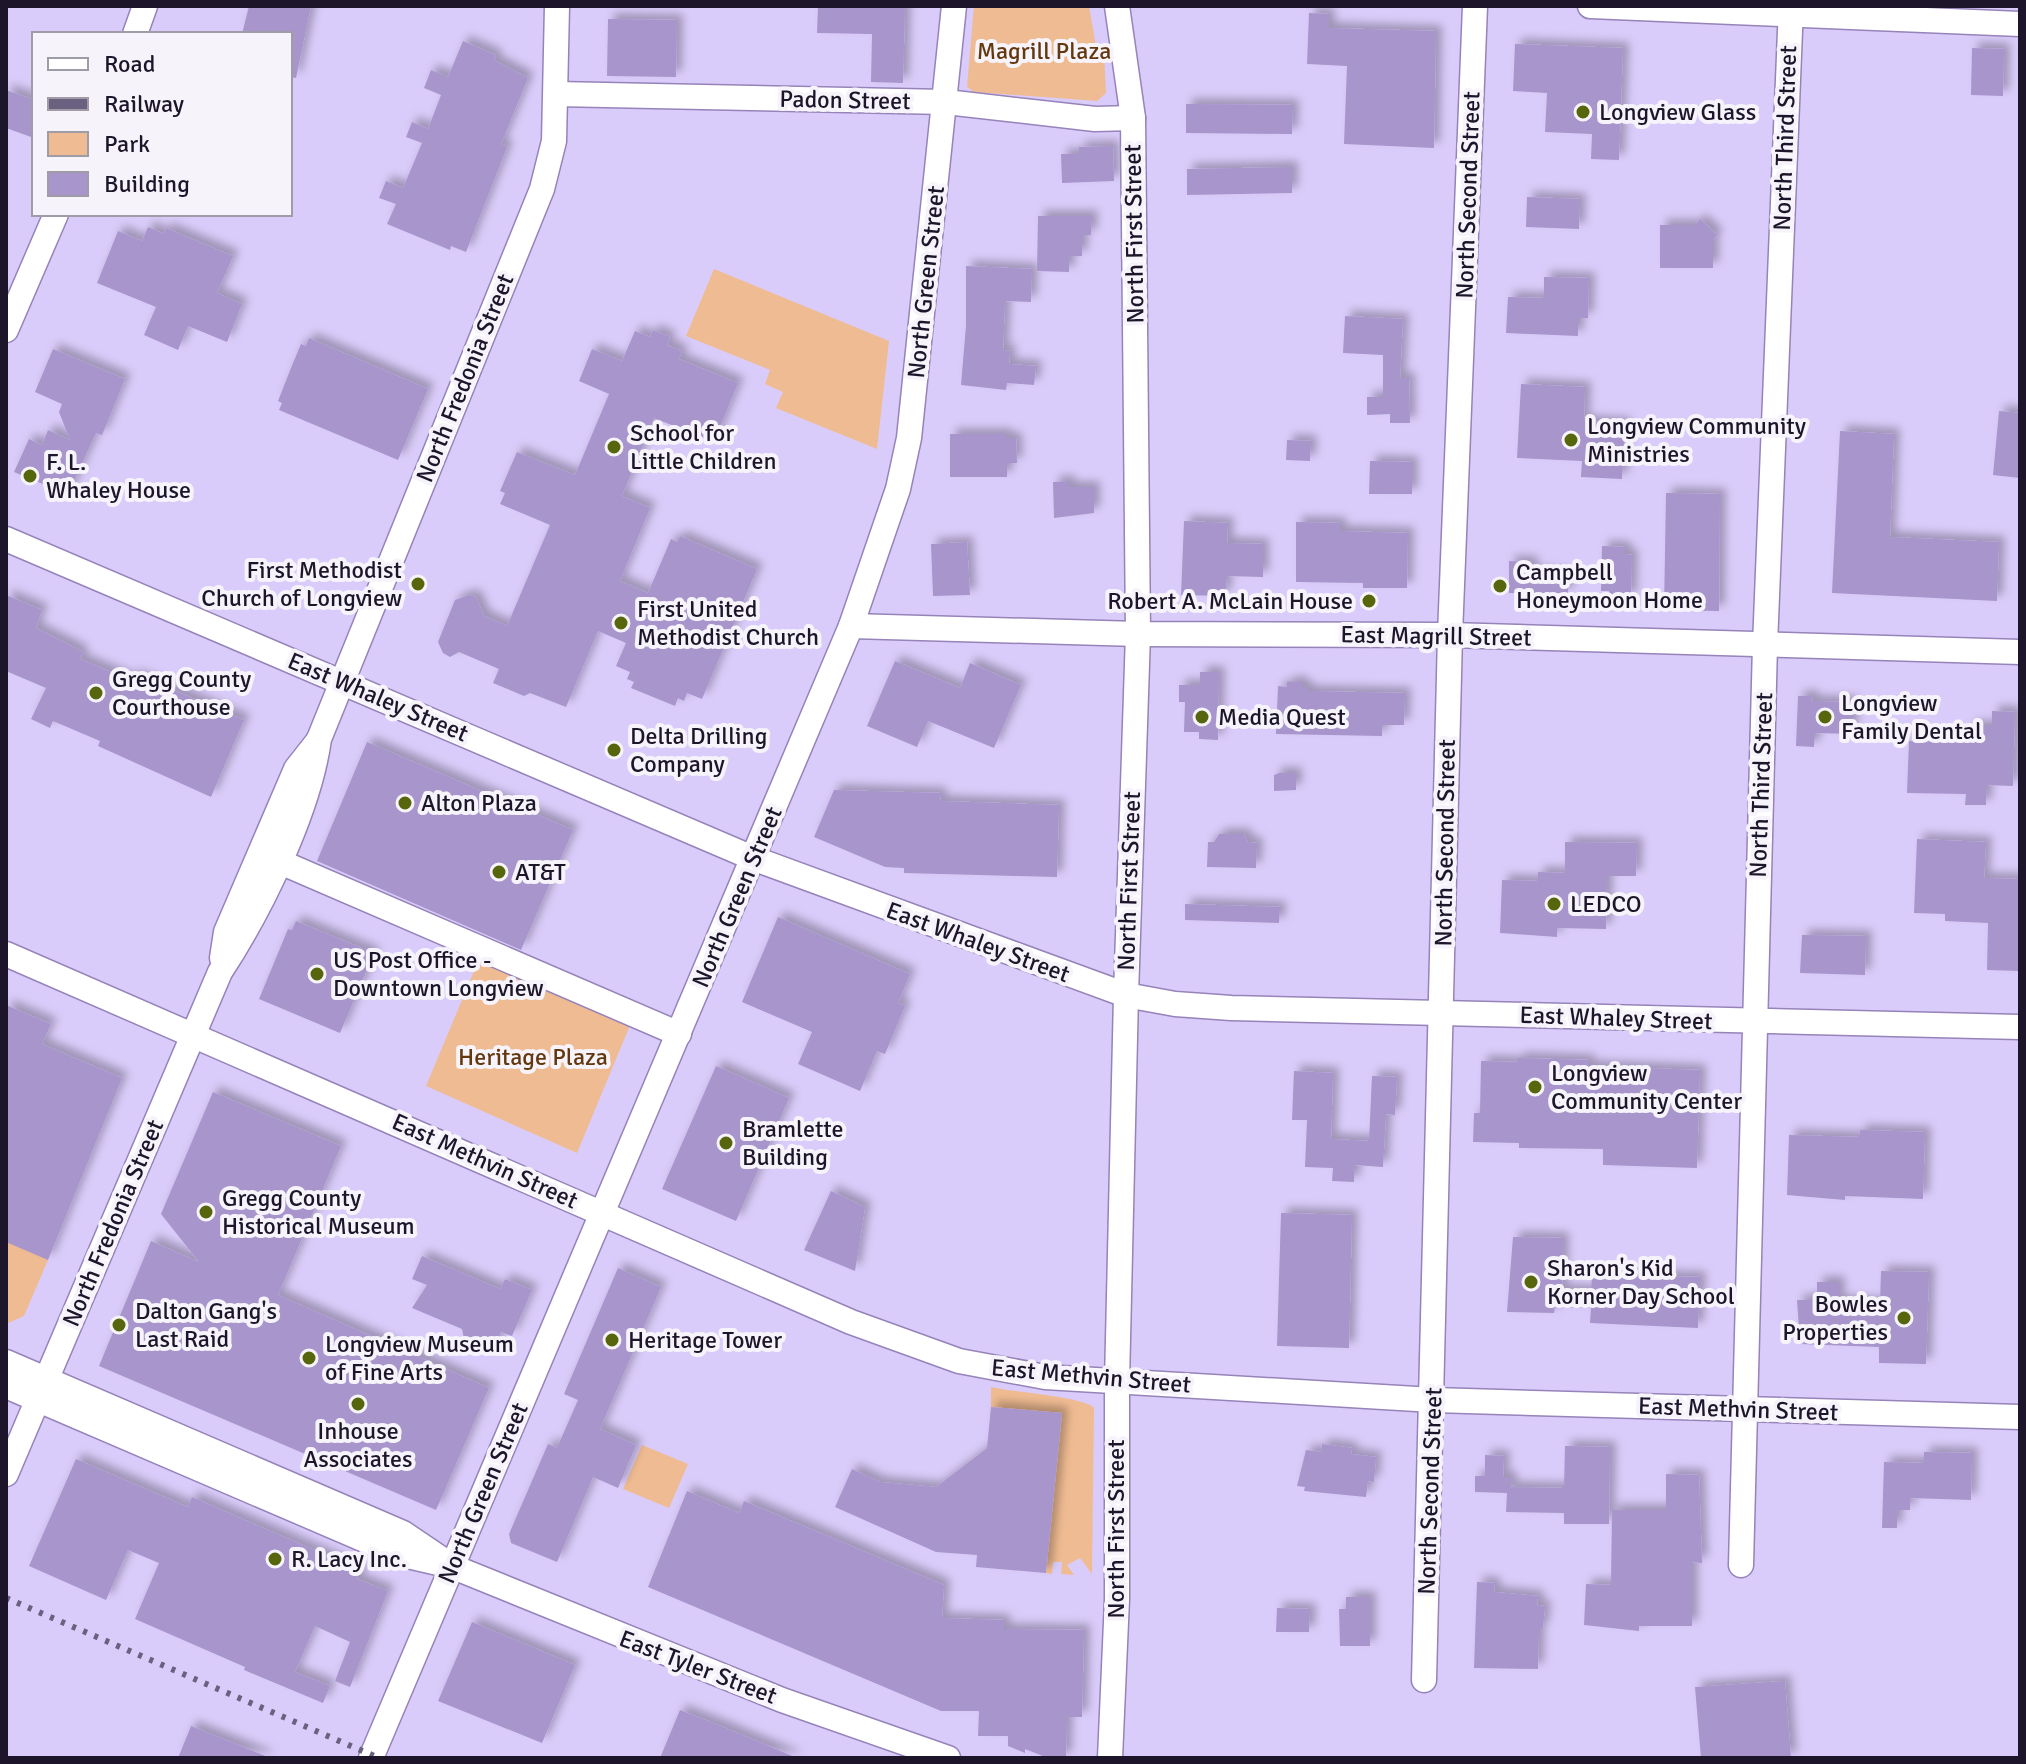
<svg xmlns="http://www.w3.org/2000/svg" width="2026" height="1764" font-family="Signika,sans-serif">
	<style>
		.green { fill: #efbb92 }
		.building { fill: #a795cc; filter: url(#shadow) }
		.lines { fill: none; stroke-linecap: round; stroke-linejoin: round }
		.minor-casing { stroke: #9583b9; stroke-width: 27 }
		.minor { stroke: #fff; stroke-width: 24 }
		.rail { stroke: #6a607f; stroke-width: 6; stroke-dasharray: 4 8; stroke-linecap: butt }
		.poi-dot { fill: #57660d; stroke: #f6f4fa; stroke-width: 3 }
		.labels { text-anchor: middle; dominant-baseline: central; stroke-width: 8; stroke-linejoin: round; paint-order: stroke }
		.park-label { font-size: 24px; fill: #63380f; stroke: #f6f4fa }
		.street-label { font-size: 24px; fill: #1d162b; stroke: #f6f4fa }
		.poi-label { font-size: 24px; fill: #1d162b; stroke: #f6f4fa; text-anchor: start }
	</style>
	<defs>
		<filter id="shadow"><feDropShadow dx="6" dy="-6" stdDeviation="4" flood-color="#0004"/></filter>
	</defs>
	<rect width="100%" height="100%" fill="#daccfa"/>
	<g class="green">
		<path d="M974,6H1089L1097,52H1104L1106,93L1097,101L974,92L967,87Z"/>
		<path d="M714,269L889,341L877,449L776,408L783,392L765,384L770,370L686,336Z"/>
		<path d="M480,957L631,1023L577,1153L426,1086Z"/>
		<path d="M10,1239L48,1260L24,1316L6,1324V1244Z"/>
		<path d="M991,1387C1012,1392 1085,1397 1094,1408L1092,1574L1080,1558L1067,1565L1074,1575L1061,1574L1062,1562H1053L1052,1574L1046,1573L1062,1413L991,1407Z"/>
		<path d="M642,1445L688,1464L669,1508L623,1489Z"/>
	</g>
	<g class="building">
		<path d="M249,6H311L296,78L290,77V34H242Z"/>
		<path d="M818,6H905L903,83L871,82L872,34L817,33Z"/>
		<path d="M1309,13L1329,14V28L1436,31L1434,148L1344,144L1347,66L1307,64Z"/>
		<path d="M608,19L677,20L676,77L607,76Z"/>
		<path d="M463,41L496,55L494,60L528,78L501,144L507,147L466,252L451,246L450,250L387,224L396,204L379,198L386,181L403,188L422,143L406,137L412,122L428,129L441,95L424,88L431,70L448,77Z"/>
		<path d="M1515,44L1623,48L1619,160L1591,159L1592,134L1545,132L1547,93L1513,91Z"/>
		<path d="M1972,48L2004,49L2003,96L1971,95Z"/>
		<path d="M6,90L34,100V138L6,128Z"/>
		<path d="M1186,104L1293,105L1292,134L1186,133Z"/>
		<path d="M1113,146L1114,181L1062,183L1061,154H1079V147Z"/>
		<path d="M1292,167V193L1187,195V169Z"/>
		<path d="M1527,197L1580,199L1579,229L1526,227Z"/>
		<path d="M1038,216H1092L1091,235H1082V256H1069V272L1037,271Z"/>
		<path d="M1700,219L1717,235L1713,240V268H1660V225H1695Z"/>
		<path d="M148,227L164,234L166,228L233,256L217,293L242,304L227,342L188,326L178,350L144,335L156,307L97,283L118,231L142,241Z"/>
		<path d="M966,266L1032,269L1031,302L1005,301L1003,350L1010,351L1009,364L1036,366L1034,385L1007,383L1006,390L961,385L966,326Z"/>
		<path d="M1544,277L1589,278L1588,318H1578V336L1506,333L1508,297L1544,298Z"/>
		<path d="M1345,316L1403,319L1400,378H1409L1410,423H1390V414L1367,415V397H1383V355L1343,353Z"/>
		<path d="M653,330L670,337L667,345L682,351L679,359L738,383L714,442L654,418L622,496L650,508L620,581L648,593L671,539L677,542L680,536L757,569L702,699L687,693L684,701L678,698L675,706L631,688L634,682L627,679L630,672L616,666L626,643L598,631L566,707L530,693L524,696L493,683L499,669L459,652L450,657L443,653L438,642L455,600L469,595L476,597L484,616L507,626L550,525L500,504L505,493L500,491L517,452L575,475L609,394L579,381L592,349L622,361L635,331L650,337Z"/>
		<path d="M309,338L428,389L398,460L279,410L282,403L278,401L291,368L301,344L306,346Z"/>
		<path d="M53,349L125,379L102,435L96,433L66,498L49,491L50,487L14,472L29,439L42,445L48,430L70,440L59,412L62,404L35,392Z"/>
		<path d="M1521,384L1585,387L1584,421L1625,423L1622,479L1581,477L1582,461L1517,458Z"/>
		<path d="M1999,411L2020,413V478L1993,475Z"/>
		<path d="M1840,431L1894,434L1890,537L1999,542L1997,601L1832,593Z"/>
		<path d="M950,434H1006V438H1016L1017,463H1007V477H950Z"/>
		<path d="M1287,440L1311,441L1310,461L1286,460Z"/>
		<path d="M1370,461L1412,462V494H1369Z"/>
		<path d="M1069,481V487H1094V513L1054,518L1053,482Z"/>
		<path d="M1666,493L1720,494L1719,611L1664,610Z"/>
		<path d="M1184,521L1228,523L1227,543L1263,544V577L1227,576L1225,596L1181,595Z"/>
		<path d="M1296,522L1340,523V531L1408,533L1407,588H1363V583L1296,582Z"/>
		<path d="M967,542L970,595L933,596L931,544Z"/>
		<path d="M1602,546L1625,547V554L1632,555L1631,598H1609V591H1601Z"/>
		<path d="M1509,561L1532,562V572L1569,576L1568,593H1509Z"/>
		<path d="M6,595L42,610L36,628L83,652L80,659L131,680L133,675L164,686L244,720L211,797L98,746L100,741L53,721L50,728L31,719L46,688L6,671Z"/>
		<path d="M895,661L960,688L970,663L1021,685L994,748L928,721L917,747L867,726Z"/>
		<path d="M1200,672H1219L1218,740L1199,739V732H1184L1185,702H1179V685H1200Z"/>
		<path d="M1287,682H1302V687H1308V691L1405,693L1404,725H1382V736L1276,734L1278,686L1287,687Z"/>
		<path d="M1798,696H1813L1812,701L1852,702V734L1815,733L1814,747L1796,746Z"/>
		<path d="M1992,711L2015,712L2013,786L1987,785L1986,805H1965L1966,794L1907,793L1909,741L1962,743V734L1970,735V726H1992Z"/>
		<path d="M367,742L573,830L521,950L317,861Z"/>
		<path d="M1279,773H1296V790L1274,791V775Z"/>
		<path d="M834,790L941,793L940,801L1059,805L1057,877L904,873V868L885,867L814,837Z"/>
		<path d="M1219,834H1244L1248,842L1257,843L1256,868L1207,867L1208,842H1214Z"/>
		<path d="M1917,839L1986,842L1984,878L2020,879V971L1987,970L1988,923L1945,921V914L1914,913Z"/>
		<path d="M1565,842L1637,843L1636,876H1607L1606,929L1557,928V937L1500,933L1502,880L1538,881V872L1565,873Z"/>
		<path d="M1185,904L1280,907L1279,923L1185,920Z"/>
		<path d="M778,917L910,974L898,1003L905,1006L885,1054L877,1051L860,1091L798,1064L812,1032L742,1002Z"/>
		<path d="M296,921L374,953L340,1033L259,999L288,929L292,930Z"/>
		<path d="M1802,935L1866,936L1865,975L1800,973Z"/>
		<path d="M6,1005L51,1024L42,1044L122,1078L48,1260L6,1242Z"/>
		<path d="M1518,1058L1589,1060V1066L1700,1070L1697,1168L1603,1165V1149L1519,1148V1143L1473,1142L1474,1113H1480L1481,1061L1518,1062Z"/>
		<path d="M716,1066L789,1098L736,1221L662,1189Z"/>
		<path d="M1294,1071L1333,1073L1331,1139L1369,1141L1372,1076L1397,1077L1395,1115L1386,1114L1383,1167L1355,1165L1354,1182L1332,1181L1333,1168L1305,1167L1307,1120H1292Z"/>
		<path d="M213,1092L341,1146L278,1295L489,1388L436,1510L99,1366L151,1241L199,1262L161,1214Z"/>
		<path d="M1860,1130L1925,1132L1923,1199L1845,1196V1200L1787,1195L1789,1135L1859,1137Z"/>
		<path d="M831,1191L865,1207L855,1271L804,1250Z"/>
		<path d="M1281,1213L1352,1215L1349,1348L1277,1346Z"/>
		<path d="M1513,1237L1563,1238L1562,1290L1591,1291L1592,1275L1700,1277L1698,1328L1590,1323L1591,1308L1555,1307L1554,1313L1507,1312Z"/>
		<path d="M422,1256L500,1289L505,1279L532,1290L512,1336L501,1332L491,1356L465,1343L462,1329L412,1308L427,1285L412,1279Z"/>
		<path d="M618,1268L661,1287L600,1429L636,1445L618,1488L593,1477L557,1562L511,1543L509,1534L548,1444L557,1448L578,1400L564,1394Z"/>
		<path d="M1881,1271L1929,1272L1926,1364L1879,1363V1347L1800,1344L1797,1300H1817V1282H1839V1301L1880,1303Z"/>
		<path d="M991,1407L1062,1413L1046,1573L976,1567L977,1555L936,1552L835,1507L852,1469L880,1482L936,1487L987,1448Z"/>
		<path d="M1322,1444L1352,1448L1351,1454L1376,1457L1374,1482L1368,1481L1366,1497L1304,1491L1305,1487L1297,1486L1306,1450L1321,1452Z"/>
		<path d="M1565,1446L1610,1447L1609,1524H1564V1513L1506,1512L1507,1493L1475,1492V1476H1485V1455L1504,1456L1503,1477H1511V1487L1564,1488Z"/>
		<path d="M1924,1452L1972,1453L1971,1500L1910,1498V1510H1897V1528H1882L1884,1462L1924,1463Z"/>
		<path d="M76,1459L188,1507L192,1497L360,1570L357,1579L388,1591L350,1687L335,1681L350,1642L315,1626L295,1672L330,1686L323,1703L244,1670L245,1667L135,1619L159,1563L128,1550L106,1600L29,1566Z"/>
		<path d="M1666,1474L1699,1475L1702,1563L1692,1562V1626H1639V1631L1584,1625L1586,1584L1611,1585L1612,1510H1666Z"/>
		<path d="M687,1491L739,1513L744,1501L944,1585L942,1618L1004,1620V1629L1084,1630L1082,1717H1067L1066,1758H1048L1025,1749V1753L1008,1746V1736H978L979,1711H941L648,1587Z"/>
		<path d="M1477,1582L1495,1583L1494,1592L1538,1596L1537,1605L1545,1606L1543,1628H1539L1538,1669L1474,1668Z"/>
		<path d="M1346,1597H1370V1646H1340L1339,1609H1346Z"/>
		<path d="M1277,1608L1310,1609L1309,1632H1276Z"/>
		<path d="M472,1622L575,1665L542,1743L438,1701Z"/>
		<path d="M1785,1681L1791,1758H1701L1695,1687Z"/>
		<path d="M680,1710L721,1726L797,1758H660Z"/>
		<path d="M191,1726L268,1757V1758H178Z"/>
	</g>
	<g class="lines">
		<g class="minor-casing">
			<g id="minor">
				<path d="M1590,6L2020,24"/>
				<path d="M135,34L145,6"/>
				<path d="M556,94L946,102L1095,119L1133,118"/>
				<path d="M6,330L56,214"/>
				<path d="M6,539L755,859L1126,995L1175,1004L1231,1008L2020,1027"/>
				<path d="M851,626L1138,634L1450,635L2020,652"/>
				<path d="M278,861L679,1034"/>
				<path d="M6,954L851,1322L959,1361L1045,1377L1433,1400L2020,1417"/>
				<path d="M222,958L226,932L296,769L318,741"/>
				<path d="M6,1362L403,1533L440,1558"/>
				<path d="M6,1386L395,1553L451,1566L782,1700L948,1758"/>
				<path d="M6,1474L220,972C260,911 309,812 319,739L542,189L554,141L557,6"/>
				<path d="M1741,1565L1765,645L1791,6"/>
				<path d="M1424,1680L1450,635L1475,6"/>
				<path d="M371,1758L851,626L898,489L909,438L954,6"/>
				<path d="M1110,1758L1117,1599V1382L1126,995L1138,634L1133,118L1117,6"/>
			</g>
		</g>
		<use href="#minor" class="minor"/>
		<path class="rail" d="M6,1598L379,1758"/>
	</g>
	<g class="poi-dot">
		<circle cx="1583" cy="112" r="8"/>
		<circle cx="1571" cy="440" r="8"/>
		<circle cx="614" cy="447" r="8"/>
		<circle cx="30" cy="476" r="8"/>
		<circle cx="418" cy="584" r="8"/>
		<circle cx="1500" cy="586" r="8"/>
		<circle cx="1369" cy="601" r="8"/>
		<circle cx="621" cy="623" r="8"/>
		<circle cx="96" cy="693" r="8"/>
		<circle cx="1202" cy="717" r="8"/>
		<circle cx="1825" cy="717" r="8"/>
		<circle cx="614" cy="750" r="8"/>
		<circle cx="405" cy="803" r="8"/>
		<circle cx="499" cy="872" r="8"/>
		<circle cx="1554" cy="904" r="8"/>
		<circle cx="317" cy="974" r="8"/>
		<circle cx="1535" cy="1087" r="8"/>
		<circle cx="726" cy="1143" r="8"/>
		<circle cx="206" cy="1212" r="8"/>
		<circle cx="1531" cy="1282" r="8"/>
		<circle cx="1904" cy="1318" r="8"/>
		<circle cx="119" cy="1325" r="8"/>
		<circle cx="612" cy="1340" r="8"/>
		<circle cx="309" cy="1358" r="8"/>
		<circle cx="358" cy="1404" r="8"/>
		<circle cx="275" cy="1559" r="8"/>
	</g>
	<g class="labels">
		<g class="park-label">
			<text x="1044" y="51">Magrill Plaza</text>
			<text x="533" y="1057">Heritage Plaza</text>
		</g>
		<g class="street-label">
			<text transform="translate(845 100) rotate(1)">Padon Street</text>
			<text transform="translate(1785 138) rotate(-88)">North Third Street</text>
			<text transform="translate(1468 195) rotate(-88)">North Second Street</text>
			<text transform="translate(1134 234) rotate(-91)">North First Street</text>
			<text transform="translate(926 282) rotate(-84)">North Green Street</text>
			<text transform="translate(465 378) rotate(-68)">North Fredonia Street</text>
			<text transform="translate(1436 636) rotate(1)">East Magrill Street</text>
			<text transform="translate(378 697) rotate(23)">East Whaley Street</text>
			<text transform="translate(1761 785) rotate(-88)">North Third Street</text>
			<text transform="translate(1445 843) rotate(-89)">North Second Street</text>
			<text transform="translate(1129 881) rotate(-88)">North First Street</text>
			<text transform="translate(737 897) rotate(-67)">North Green Street</text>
			<text transform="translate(978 942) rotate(20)">East Whaley Street</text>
			<text transform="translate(1616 1018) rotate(2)">East Whaley Street</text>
			<text transform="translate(485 1161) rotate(24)">East Methvin Street</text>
			<text transform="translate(113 1223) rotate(-67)">North Fredonia Street</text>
			<text transform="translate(1091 1376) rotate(5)">East Methvin Street</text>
			<text transform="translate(1738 1409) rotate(2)">East Methvin Street</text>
			<text transform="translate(1430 1491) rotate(-88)">North Second Street</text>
			<text transform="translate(483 1493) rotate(-67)">North Green Street</text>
			<text transform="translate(1116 1529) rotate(-90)">North First Street</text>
			<text transform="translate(698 1667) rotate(21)">East Tyler Street</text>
		</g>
		<g class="poi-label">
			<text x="1599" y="112">Longview Glass</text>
			<text x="1587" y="426">Longview Community<tspan x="1587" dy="28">Ministries</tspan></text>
			<text x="630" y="433">School for<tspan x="630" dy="28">Little Children</tspan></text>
			<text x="46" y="462">F. L.<tspan x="46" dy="28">Whaley House</tspan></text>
			<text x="402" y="570" text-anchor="end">First Methodist<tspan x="402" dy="28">Church of Longview</tspan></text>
			<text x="1516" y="572">Campbell<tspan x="1516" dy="28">Honeymoon Home</tspan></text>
			<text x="1353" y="601" text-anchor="end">Robert A. McLain House</text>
			<text x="637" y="609">First United<tspan x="637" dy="28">Methodist Church</tspan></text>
			<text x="112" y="679">Gregg County<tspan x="112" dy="28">Courthouse</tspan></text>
			<text x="1841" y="703">Longview<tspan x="1841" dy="28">Family Dental</tspan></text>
			<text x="1218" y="717">Media Quest</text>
			<text x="630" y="736">Delta Drilling<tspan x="630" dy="28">Company</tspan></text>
			<text x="421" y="803">Alton Plaza</text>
			<text x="515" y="872">AT&amp;T</text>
			<text x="1570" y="904">LEDCO</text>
			<text x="333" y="960">US Post Office -<tspan x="333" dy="28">Downtown Longview</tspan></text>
			<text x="1551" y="1073">Longview<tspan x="1551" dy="28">Community Center</tspan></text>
			<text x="742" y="1129">Bramlette<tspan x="742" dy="28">Building</tspan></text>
			<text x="222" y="1198">Gregg County<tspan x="222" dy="28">Historical Museum</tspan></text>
			<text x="1547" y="1268">Sharon's Kid<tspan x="1547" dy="28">Korner Day School</tspan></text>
			<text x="1888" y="1304" text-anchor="end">Bowles<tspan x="1888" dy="28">Properties</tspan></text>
			<text x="135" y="1311">Dalton Gang's<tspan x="135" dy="28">Last Raid</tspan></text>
			<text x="628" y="1340">Heritage Tower</text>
			<text x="325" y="1344">Longview Museum<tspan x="325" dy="28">of Fine Arts</tspan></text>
			<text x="358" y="1431" text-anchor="middle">Inhouse<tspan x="358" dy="28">Associates</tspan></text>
			<text x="291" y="1559">R. Lacy Inc.</text>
		</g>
	</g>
	<rect width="2026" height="1764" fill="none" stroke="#1d162b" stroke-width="16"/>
	<rect x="32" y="32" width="260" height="184" fill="#f6f4fa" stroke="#9f9ba7" stroke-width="2"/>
	<rect x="48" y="58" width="40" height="12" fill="#ffffff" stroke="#9f9ba7" stroke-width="2"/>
	<text x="104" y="72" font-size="24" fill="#1d162b">Road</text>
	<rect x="48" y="98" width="40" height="12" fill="#6a607f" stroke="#9f9ba7" stroke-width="2"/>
	<text x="104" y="112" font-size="24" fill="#1d162b">Railway</text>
	<rect x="48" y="132" width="40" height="24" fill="#efbb92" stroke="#9f9ba7" stroke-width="2"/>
	<text x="104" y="152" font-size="24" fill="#1d162b">Park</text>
	<rect x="48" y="172" width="40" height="24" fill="#a795cc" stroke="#9f9ba7" stroke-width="2"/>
	<text x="104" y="192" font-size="24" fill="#1d162b">Building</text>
</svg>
